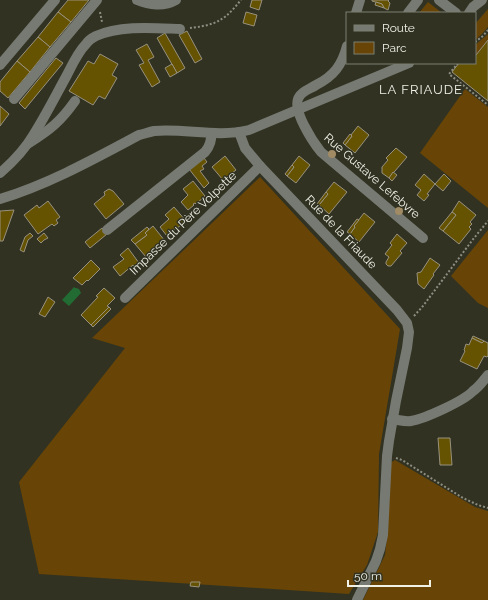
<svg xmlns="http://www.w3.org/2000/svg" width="488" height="600" font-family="Raleway,sans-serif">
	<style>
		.green { fill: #684506 }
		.water { fill: #226c34 }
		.building { fill: #665302; stroke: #97917e }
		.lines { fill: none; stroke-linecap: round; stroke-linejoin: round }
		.path { stroke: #8d8e81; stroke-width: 2; stroke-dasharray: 2 2; stroke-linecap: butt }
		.minor { stroke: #767a72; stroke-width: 10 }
		.tree { fill: #a18b64 }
		.labels { text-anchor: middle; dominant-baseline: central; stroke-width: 3; stroke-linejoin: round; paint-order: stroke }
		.street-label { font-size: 12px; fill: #f0f1e7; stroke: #313222 }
		.neighbourhood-label { font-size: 13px; letter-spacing: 1px; fill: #f0f1e7; stroke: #313222 }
	</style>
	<rect width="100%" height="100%" fill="#313222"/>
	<g class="green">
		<path d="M428,2L442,13H419Z"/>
		<path d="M488,9V27L482,34L475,40V24Z"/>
		<path d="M488,34V40L476,55H475V45Z"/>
		<path d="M465,89L488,107V208L420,153Z"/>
		<path d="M260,177L400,329L379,454L378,532L367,565L349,594L39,574L19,482L125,348L92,338Z"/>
		<path d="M488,230V308L478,303L451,276Z"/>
		<path d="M395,460L475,507L488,511V600H363L385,555L387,537L390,463Z"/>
	</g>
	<path class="water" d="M74,287L75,288H76L79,289L81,293L69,306L62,300Z"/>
	<g class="building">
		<path d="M68,0H89L71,22L58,12Z"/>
		<path d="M252,0H262L259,10L250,7Z"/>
		<path d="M372,0H389L388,1L390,3L388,10L384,8L382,4L372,1Z"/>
		<path d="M376,2L382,4L384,8L375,5Z"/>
		<path d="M58,12L71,22L50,47L38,37Z"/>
		<path d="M246,12L257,15L254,26L243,23Z"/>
		<path d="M187,31L202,59L195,63L179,35Z"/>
		<path d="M165,33L185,68L177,73L157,38Z"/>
		<path d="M38,37L50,47L30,72L17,61Z"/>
		<path d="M488,40V101L452,72L459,63H475V55H476Z"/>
		<path d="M147,44L154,57L148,60L160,82L152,87L139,65L144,63L136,50Z"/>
		<path d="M100,54L118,64L112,75L117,78L105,99L99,96L93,105L69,91L88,61L94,64Z"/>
		<path d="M56,58L63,63L25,109L19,103Z"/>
		<path d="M17,61L30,72L8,98L0,91V82Z"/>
		<path d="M172,64L177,73L170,77L165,68Z"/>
		<path d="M0,106L9,114L0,126Z"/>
		<path d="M358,126L369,135L355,153L345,145L352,136L351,135Z"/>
		<path d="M350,134L352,136L345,145L343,143Z"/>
		<path d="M396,148L407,157L389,178L382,173V167L388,160L386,158Z"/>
		<path d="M225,156L236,170L223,180L212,167Z"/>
		<path d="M299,156L310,165L296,183L287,176L294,167L292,165Z"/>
		<path d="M204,158L207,162L202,166L204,169L200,171L209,183L204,188L189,169Z"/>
		<path d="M292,165L294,167L287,176L285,174Z"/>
		<path d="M393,172L397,175L392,181L389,178Z"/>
		<path d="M424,174L435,184L427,194L429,195L424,201L417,195L421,190L415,185Z"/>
		<path d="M444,174L451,181L443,191L435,184Z"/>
		<path d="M193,181L205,196L196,204L195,203L193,204L194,205L188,210L181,202L188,195L183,189Z"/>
		<path d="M334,182L347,192L329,214L319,205L328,194L326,192Z"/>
		<path d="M109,189L113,191L124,204L106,219L94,204L105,195L104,192Z"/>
		<path d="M326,192L328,194L319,205L317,204Z"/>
		<path d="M48,201L60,217L56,220L58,223L54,226L52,224L38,234L24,215L37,205L39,208Z"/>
		<path d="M459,201L476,215L470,222L472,224L469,227L471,229L459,244L443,231L456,215L452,212Z"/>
		<path d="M174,207L186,221L176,229V228L173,230L174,231L167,236L160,227L169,219L165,215Z"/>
		<path d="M14,210L3,241H0V211Z"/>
		<path d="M452,212L456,215L443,231L439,228Z"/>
		<path d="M364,213L375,222L359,242L350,234L355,227L354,226Z"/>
		<path d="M357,219L359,220L354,226L355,227L350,234L347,232Z"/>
		<path d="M153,226L165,241L146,257L135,244L147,235L145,233Z"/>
		<path d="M147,227L149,229L145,233L147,235L135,244L131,240Z"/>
		<path d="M102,228L107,234L90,248L85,242Z"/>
		<path d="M30,233L33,236L28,240L24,252L20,250L25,237Z"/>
		<path d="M44,233L48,238L44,240L41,243L37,239Z"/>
		<path d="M397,234L407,243L400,251L402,253L391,266H388L386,264V262L389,257L385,254L392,245L390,243Z"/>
		<path d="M128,248L139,263L135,267L133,265L120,276L113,267L124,259L120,255Z"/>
		<path d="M430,258L440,265L433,274L434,275L424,289L418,284L417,273L421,272Z"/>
		<path d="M91,260L100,269L88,281L87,280L82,285L73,278Z"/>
		<path d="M104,288L115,298L107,306L109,307L91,325L81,315L98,297L96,296Z"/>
		<path d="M48,297L55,302L45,317L39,314Z"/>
		<path d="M109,307L111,309L93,327L91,325Z"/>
		<path d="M473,336L484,341L482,343L472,338Z"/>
		<path d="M472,338L482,343L484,341L488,343V356L487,357L484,356L477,369L460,361L465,351L464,350L466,344L469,345Z"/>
		<path d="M438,438H450L452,465H440Z"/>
		<path d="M191,582H200L199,587L190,586Z"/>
	</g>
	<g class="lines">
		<g class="path">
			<path d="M100,12L102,22L101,23"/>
			<path d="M190,28C199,27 212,25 220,20C228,16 235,7 241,0"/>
			<path d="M475,42L483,36L488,30"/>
			<path d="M458,63L449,74L488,105"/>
			<path d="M414,316L423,306L474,238L488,221"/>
			<path d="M396,458L402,460L463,498L478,505L488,508"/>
		</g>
		<g class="minor">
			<path d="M137,0C149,5 164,7 176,0"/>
			<path d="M439,0L456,13"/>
			<path d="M356,13L360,0"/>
			<path d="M408,13L418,0"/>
			<path d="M469,13L473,7L482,0"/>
			<path d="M347,46C342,65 334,76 316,85C310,89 302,91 299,97C291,109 313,142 321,152L423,238"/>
			<path d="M0,65L55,0"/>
			<path d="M14,99L97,0"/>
			<path d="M239,132L245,148L260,166L397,310L407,323L409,332L407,348L396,401L389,441L387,456L383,535L380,549L376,561L357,600"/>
			<path d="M29,143C50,130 61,121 75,101"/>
			<path d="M0,173C13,162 25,149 34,134C46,115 56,95 67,75C72,65 78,52 86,44C88,41 92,38 96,36C120,25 154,28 180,29"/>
			<path d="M0,199C49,184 94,159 139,135C144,134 149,132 154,131C185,128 217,138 249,130L409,63"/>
			<path d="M107,230L205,152C210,146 212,141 211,133"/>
			<path d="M125,298L260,166"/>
			<path d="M392,419C399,420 405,422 411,421C424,419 464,401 473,391C479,387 483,381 488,375"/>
		</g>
	</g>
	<g class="tree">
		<circle cx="332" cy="154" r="4"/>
		<circle cx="399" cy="211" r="4"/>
	</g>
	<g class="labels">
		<g class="street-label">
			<text transform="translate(372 176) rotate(41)">Rue Gustave Lefebvre</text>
			<text transform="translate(183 223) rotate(-44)">Impasse du Père Volpette</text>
			<text transform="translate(341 232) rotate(46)">Rue de la Friaude</text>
		</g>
		<g class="neighbourhood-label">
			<text x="421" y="89">LA FRIAUDE</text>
		</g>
	</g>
	<rect x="346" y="12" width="130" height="52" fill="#313222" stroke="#7d7e71"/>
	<rect x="354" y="25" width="20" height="6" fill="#767a72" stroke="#7d7e71"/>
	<text x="382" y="32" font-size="12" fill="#f0f1e7">Route</text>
	<rect x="354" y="42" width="20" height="12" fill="#684506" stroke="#7d7e71"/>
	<text x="382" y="52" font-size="12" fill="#f0f1e7">Parc</text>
	<path d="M348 580v6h82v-6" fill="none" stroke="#f0f1e7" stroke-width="2"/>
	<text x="354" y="580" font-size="12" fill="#f0f1e7" stroke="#313222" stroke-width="3" paint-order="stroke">50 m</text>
</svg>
